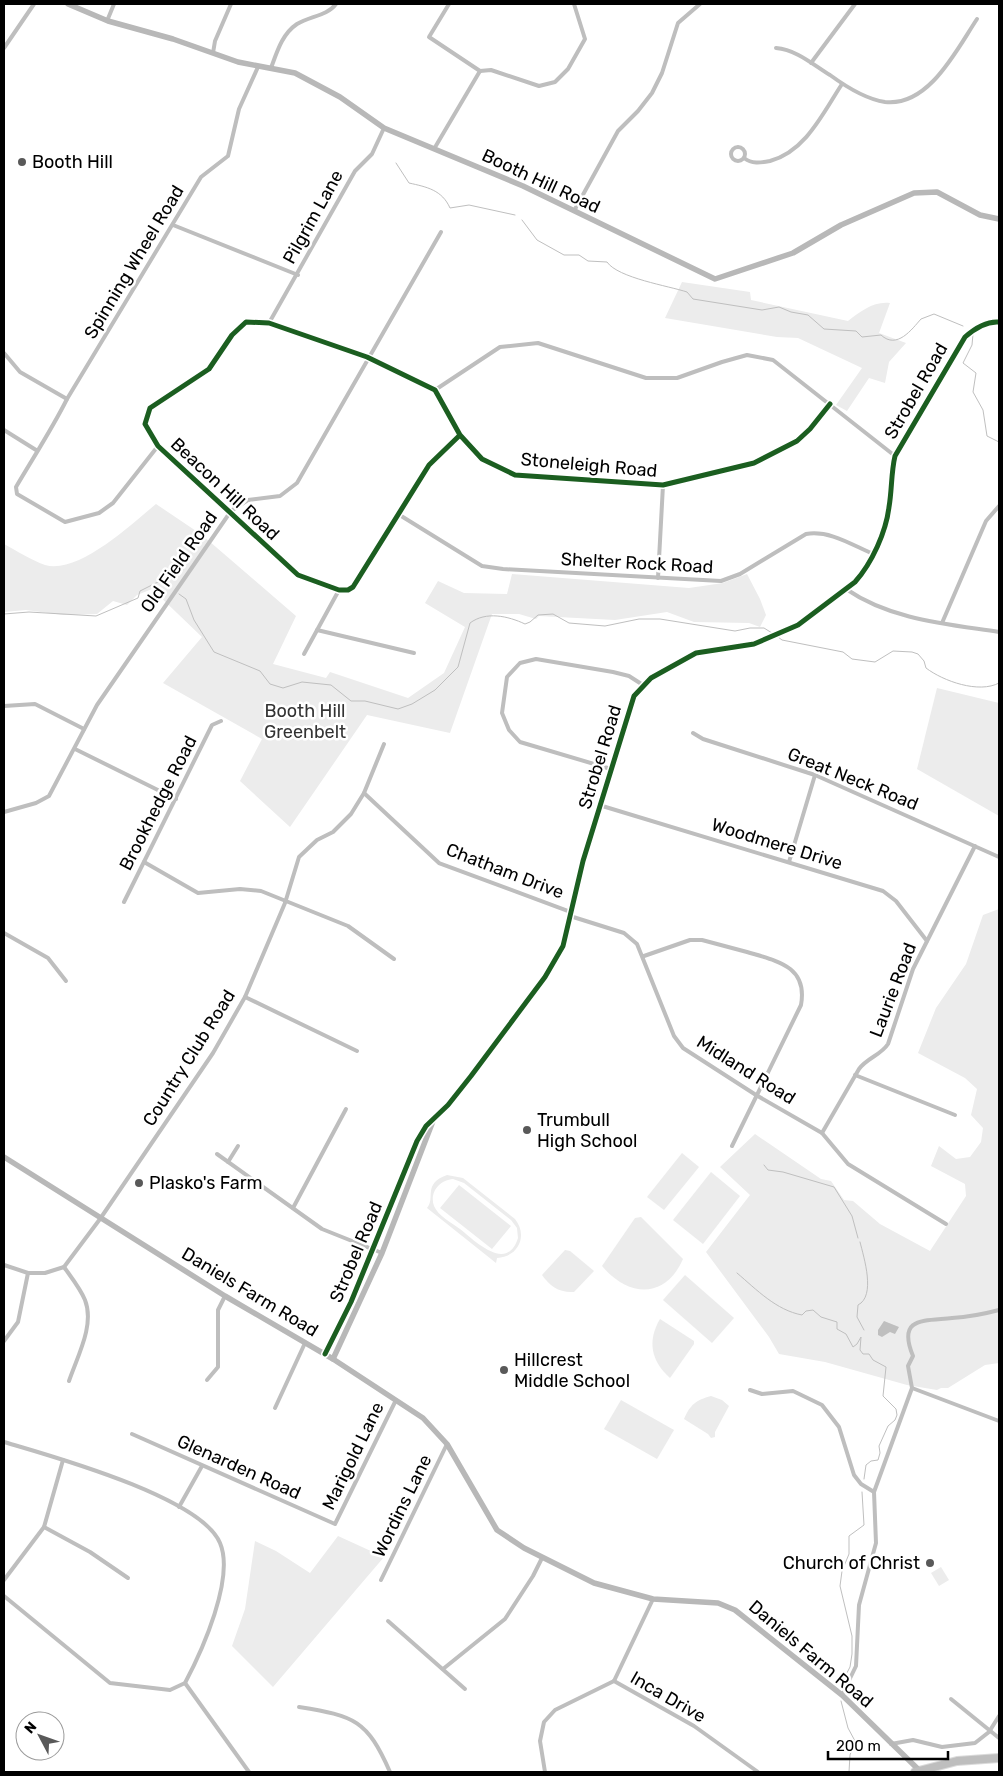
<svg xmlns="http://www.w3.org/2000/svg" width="1003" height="1776" font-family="Rubik,sans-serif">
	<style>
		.green { fill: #ececec; fill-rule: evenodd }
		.water { fill: #bfbfbf }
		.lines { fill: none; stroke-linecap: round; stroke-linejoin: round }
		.stream { stroke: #bfbfbf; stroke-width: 1 }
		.highway-casing { stroke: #dbdbdb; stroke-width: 10 }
		.street { stroke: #bebebe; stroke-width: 4 }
		.secondary { stroke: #b8b8b8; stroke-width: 5.5 }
		.highway { stroke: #bebebe; stroke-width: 8 }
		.cycleway-casing { stroke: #fff; stroke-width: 8 }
		.cycleway { stroke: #1b5e20; stroke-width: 5 }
		.poi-dot { fill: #595959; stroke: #fff; stroke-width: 2 }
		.labels { text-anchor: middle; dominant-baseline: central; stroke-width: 5; stroke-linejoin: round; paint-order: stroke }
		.poi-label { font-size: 18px; fill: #000; stroke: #fff; text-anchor: start }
		.street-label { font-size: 18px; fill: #000; stroke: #fff }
		.park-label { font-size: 18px; fill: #333; stroke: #fff }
	</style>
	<rect width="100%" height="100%" fill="#fff"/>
	<g class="green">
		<path d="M682,282L750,292L751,300L848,321C861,311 874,301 890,303L879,333L906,343L889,362L885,383L869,378L847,411L836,405L862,368L798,338L777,337L665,318Z"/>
		<path d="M156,504L202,535L296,616L273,664L326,678L330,672L408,698L444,673L465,627L425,603L438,581L464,593L507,594L512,574L689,588L723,583L747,574L760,599L766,615L760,627L749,623L694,622L667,612L615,620L539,616L536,619L519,614H492L450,733L367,715L290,827L240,781L262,739L163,683L202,637L152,589L137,595L127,605L113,601L97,614L63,615L26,610L4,612V544C17,551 31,560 45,565C78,575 133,523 156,504Z"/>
		<path d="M937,688L999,703V816L917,769Z"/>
		<path d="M999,909V1363L985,1365L948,1388H941L937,1390L907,1385L825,1362L779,1354L769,1337L706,1252L750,1195L720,1167L755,1134L821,1179L831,1181L844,1200L853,1201L880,1224L930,1251L966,1196L965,1184L931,1166L939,1146L956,1159L970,1157L981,1142L983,1128L971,1115L977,1089L965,1078L918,1053L936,1008L966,964L983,915Z"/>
		<path d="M682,1153L699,1167L664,1210L647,1197Z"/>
		<path d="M711,1172L740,1196L703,1244L673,1220Z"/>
		<path d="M447,1175L463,1178L515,1219C528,1235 519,1257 497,1258L496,1263L427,1208C436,1198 422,1184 447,1175ZM453,1179L464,1183L511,1220L517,1228L518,1238C507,1273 475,1241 460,1229C452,1223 438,1216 434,1206C429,1192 440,1180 453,1179Z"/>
		<path d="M459,1185L511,1226L492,1249L440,1208Z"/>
		<path d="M641,1217L683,1259C665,1300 628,1297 602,1266L635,1218Z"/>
		<path d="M565,1250L570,1251L594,1271L574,1292C559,1293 550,1286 542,1275Z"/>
		<path d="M685,1275L734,1318L712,1343L663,1300Z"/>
		<path d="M660,1319L694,1341V1344L670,1378C651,1361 647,1341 660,1319Z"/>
		<path d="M711,1396L722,1400L729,1406L715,1432V1437L711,1438L708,1434L684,1419C690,1405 696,1400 711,1396Z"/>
		<path d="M621,1400L674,1430L657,1459L604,1429Z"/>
		<path d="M338,1536L384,1557L273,1687L232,1646L245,1609L255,1541L276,1551L310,1573Z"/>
		<path d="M941,1567L949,1580L939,1586L931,1573Z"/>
	</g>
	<path class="water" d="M884,1321L899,1327L895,1334L890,1332L882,1337L878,1335V1330Z"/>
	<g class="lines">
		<g class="stream">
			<path d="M396,163L409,183C427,187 442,190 450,208L469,205L515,215"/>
			<path d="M522,220L537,240L564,255H579L588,261L607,262C618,278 669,286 687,292L693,299L762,310L779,307L791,312L808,315L824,329L856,331L862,337L881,335C897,350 912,329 921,319L934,314L963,326"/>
			<path d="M973,334L972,345L963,363L976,373L973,392L983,410L987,436L999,442"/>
			<path d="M179,594L186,599L194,620L214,652L260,671L270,684L283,688L302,682L331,685L351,701H365L398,709L412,704L435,690L458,667L470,623C486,611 508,616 525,624L530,622L538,615L553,614L569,623L605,626L639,619H660L735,631L750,628H764L772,633"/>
			<path d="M4,614L29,612L96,616L138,598L140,591L158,582L170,588"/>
			<path d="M778,637L782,640L843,652L852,659L875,662L893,651L912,652L918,654L924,661L926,668C943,681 979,694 999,683"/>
			<path d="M764,1165L768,1170L783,1172L834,1187L852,1216L858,1238"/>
			<path d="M860,1242C864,1258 876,1296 858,1305L857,1317L864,1330"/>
			<path d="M737,1273C757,1290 776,1310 802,1315L806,1311L813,1310L821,1317L837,1322V1329L846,1334L853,1347L857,1344L861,1337L860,1350L863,1354H869L873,1360L886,1367L883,1396L896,1409L897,1415L895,1420L888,1426L879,1446L880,1453L878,1460L871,1461L866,1465L864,1479"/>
			<path d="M840,1686L850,1667L852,1654V1636L840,1586L842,1571L849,1554V1536L864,1525L862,1492"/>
			<path d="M841,1701L848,1728L855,1741L850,1755L849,1772"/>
		</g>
		<g class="highway-casing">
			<path id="highway" d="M915,1772L957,1761L999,1758"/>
		</g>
		<g class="street">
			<path d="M107,21L114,4"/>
			<path d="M4,48L34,4"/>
			<path d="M776,48C797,50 812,64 830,75C845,86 865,99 885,102C929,107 957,49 977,19"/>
			<path d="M213,53L215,41L231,4"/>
			<path d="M811,63L855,4"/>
			<path d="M271,68C277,52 282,34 297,24C310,16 327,16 336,4"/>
			<path d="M480,71L491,70L539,86L555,82L568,69L585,39L574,4"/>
			<circle cx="738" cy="154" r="7"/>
			<path d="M434,149L480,71L429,37L449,4"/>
			<path d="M744,158C752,164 760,163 770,161C806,151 823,113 842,84"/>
			<path d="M574,211L618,131L638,111L652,93L662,73L678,23L700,4"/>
			<path d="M173,225L298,275"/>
			<path d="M269,323L355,171L372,154L384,128"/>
			<path d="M4,353L20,372L67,399"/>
			<path d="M435,390L500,347L538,343L646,378H677L722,362L747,355L773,360L895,456"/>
			<path d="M4,430L36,450"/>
			<path d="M460,435L429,465L353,587L348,590H339L298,575L158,446L145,424L150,408L209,369L232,335L246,322L269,323L367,357L435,390L460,435L482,459L515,475L663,485L754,463L797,441L810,429L830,404"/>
			<path d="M158,446L113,503L99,513L65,522L17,494L16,487C33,458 52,429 67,399L201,177L228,156L239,109L258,67"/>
			<path d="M398,514L482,566L503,569L721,581L740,574L806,534C830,530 852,545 873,554"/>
			<path d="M658,578L663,485"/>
			<path d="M846,589C891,620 947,624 999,632"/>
			<path d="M942,623L986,521L999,506"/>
			<path d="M317,630L414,653"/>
			<path d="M304,654L339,590"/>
			<path d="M4,706L35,704L84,729"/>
			<path d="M693,733L703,739L815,775L999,857"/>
			<path d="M75,749L176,799"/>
			<path d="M611,769L520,742L509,730L502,713L507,677L520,663L536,659L613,672L629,676L643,685"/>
			<path d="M364,793L439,863L571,912"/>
			<path d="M599,805L883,891L896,901L927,941"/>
			<path d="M4,812L36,803L49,796L97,705L231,511L248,500L280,496L297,483L441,232"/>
			<path d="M144,862L198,893L240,889L261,891L348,926L394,959"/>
			<path d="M789,862L815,775"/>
			<path d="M124,902L212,725L221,721"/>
			<path d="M570,916L624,933L637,944L674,1036L683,1048L756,1095L822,1133L848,1164L946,1224"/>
			<path d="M4,933L48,958L66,981"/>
			<path d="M644,956L690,940H702C717,944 732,948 747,952C777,961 808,966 801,1005L732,1146"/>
			<path d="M245,997L357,1051"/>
			<path d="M855,1075L955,1115"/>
			<path d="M822,1133L859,1069C867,1058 881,1055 888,1044L913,969L975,846"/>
			<path d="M217,1154L322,1229L382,1253"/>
			<path d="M228,1162L238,1146"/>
			<path d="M293,1208L346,1109"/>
			<path d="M4,1265L28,1273H45L64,1267L100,1219L213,1053L245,997L285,903L299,857L317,840L333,832L351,814L364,793L384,744"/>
			<path d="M64,1267C71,1277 80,1288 85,1300C95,1325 77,1357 69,1381"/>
			<path d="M4,1341L18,1322L28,1273"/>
			<path d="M207,1380L218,1367V1310L225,1296"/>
			<path d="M912,1388L999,1421"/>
			<path d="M750,1390L762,1394L793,1391L822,1405L839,1427L854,1475L861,1484L874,1492"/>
			<path d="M275,1408L305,1343"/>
			<path d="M132,1434L335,1524L396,1400"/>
			<path d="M4,1442C51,1456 201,1497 220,1543C235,1578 202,1651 185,1683L170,1690L110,1683L4,1596"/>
			<path d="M179,1507L202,1466"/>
			<path d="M44,1527L90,1552L128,1578"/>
			<path d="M4,1580L44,1527L63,1460"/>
			<path d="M381,1580L447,1444"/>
			<path d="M388,1621L465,1689"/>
			<path d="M443,1669L505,1619L533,1576L542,1558"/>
			<path d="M614,1681L694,1726L758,1772"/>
			<path d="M614,1681L653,1599"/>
			<path d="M185,1683L249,1772"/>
			<path d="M842,1695L856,1666L859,1605L876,1543L874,1492L912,1388L908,1366L913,1356C897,1317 923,1321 952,1318C968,1317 984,1314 999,1310"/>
			<path d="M951,1699L999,1738"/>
			<path d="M299,1707C355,1716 367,1720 390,1772"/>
			<path d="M891,1744L913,1740L942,1747L975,1743L989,1732L999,1716"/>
			<path d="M545,1772L540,1741L544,1722L555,1710L614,1681"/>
		</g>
		<g class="secondary">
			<path d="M68,4L108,21L173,39L238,62L295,73L340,97L384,128L523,186L715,279L793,253L841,225L914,193L937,192L980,215L999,219"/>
			<path d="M4,1157L225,1296L333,1359L423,1418L447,1444L497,1530L524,1548L594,1583L653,1599L718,1603L735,1610L842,1695L921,1772"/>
			<path d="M325,1354L351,1302L417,1141L426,1126L448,1105L471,1076L545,977L563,946L583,861L634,696L651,678L696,653L754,644L798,625L855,582C872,563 886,532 889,507C892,490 891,473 895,456L965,337C974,329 987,321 999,322"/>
			<path d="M333,1359L382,1253L433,1121"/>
		</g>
		<use href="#highway" class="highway"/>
		<g class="cycleway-casing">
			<g id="cycleway">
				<path d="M460,435L429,465L353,587L348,590H339L298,575L158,446L145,424L150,408L209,369L232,335L246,322L269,323L367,357L435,390L460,435L482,459L515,475L663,485L754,463L797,441L810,429L830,404"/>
				<path d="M325,1354L351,1302L417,1141L426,1126L448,1105L471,1076L545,977L563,946L583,861L634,696L651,678L696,653L754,644L798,625L855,582C872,563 886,532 889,507C892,490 891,473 895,456L965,337C974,329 987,321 999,322"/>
			</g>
		</g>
		<use href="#cycleway" class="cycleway"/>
	</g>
	<g class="poi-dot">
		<circle cx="22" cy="162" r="5"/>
		<circle cx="527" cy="1130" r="5"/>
		<circle cx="139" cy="1183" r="5"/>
		<circle cx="504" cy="1370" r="5"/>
		<circle cx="930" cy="1563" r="5"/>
	</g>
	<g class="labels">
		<g class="poi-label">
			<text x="32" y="162">Booth Hill</text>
			<text x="537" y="1120">Trumbull<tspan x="537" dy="21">High School</tspan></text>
			<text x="149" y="1183">Plasko's Farm</text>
			<text x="514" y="1360">Hillcrest<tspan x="514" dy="21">Middle School</tspan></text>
			<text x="920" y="1563" text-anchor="end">Church of Christ</text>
		</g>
		<g class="street-label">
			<text transform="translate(541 181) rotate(25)">Booth Hill Road</text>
			<text transform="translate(313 217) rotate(-61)">Pilgrim Lane</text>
			<text transform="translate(134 262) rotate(-59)">Spinning Wheel Road</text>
			<text transform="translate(916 391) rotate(-60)">Strobel Road</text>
			<text transform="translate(589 465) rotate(5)">Stoneleigh Road</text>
			<text transform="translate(225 489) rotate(43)">Beacon Hill Road</text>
			<text transform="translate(179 562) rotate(-55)">Old Field Road</text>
			<text transform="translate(637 563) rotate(3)">Shelter Rock Road</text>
			<text transform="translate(600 757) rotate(-73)">Strobel Road</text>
			<text transform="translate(853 779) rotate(22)">Great Neck Road</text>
			<text transform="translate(158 803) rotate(-63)">Brookhedge Road</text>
			<text transform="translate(777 844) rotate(17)">Woodmere Drive</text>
			<text transform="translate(505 871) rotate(21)">Chatham Drive</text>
			<text transform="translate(893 990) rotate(-69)">Laurie Road</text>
			<text transform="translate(189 1058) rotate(-58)">Country Club Road</text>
			<text transform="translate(746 1070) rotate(32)">Midland Road</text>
			<text transform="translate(356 1252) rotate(-67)">Strobel Road</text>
			<text transform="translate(250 1292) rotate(31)">Daniels Farm Road</text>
			<text transform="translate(353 1456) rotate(-64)">Marigold Lane</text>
			<text transform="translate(239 1467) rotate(24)">Glenarden Road</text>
			<text transform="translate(402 1506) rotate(-64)">Wordins Lane</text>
			<text transform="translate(811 1654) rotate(40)">Daniels Farm Road</text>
			<text transform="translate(668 1697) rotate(30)">Inca Drive</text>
		</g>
		<g class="park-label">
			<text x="305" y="711">Booth Hill<tspan x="305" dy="21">Greenbelt</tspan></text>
		</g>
	</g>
	<rect width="1003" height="1776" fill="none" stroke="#000000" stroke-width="10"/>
	<g transform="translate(40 1736) rotate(311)"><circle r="24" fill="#ffffff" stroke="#999999"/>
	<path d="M0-4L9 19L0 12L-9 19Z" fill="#595959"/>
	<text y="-8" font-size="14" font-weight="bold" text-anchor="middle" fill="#000000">N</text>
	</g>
	<path d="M828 1751v8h120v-8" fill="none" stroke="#000000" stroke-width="2.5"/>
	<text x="836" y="1751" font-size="15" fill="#000000" stroke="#ffffff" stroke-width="4" paint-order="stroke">200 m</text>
</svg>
